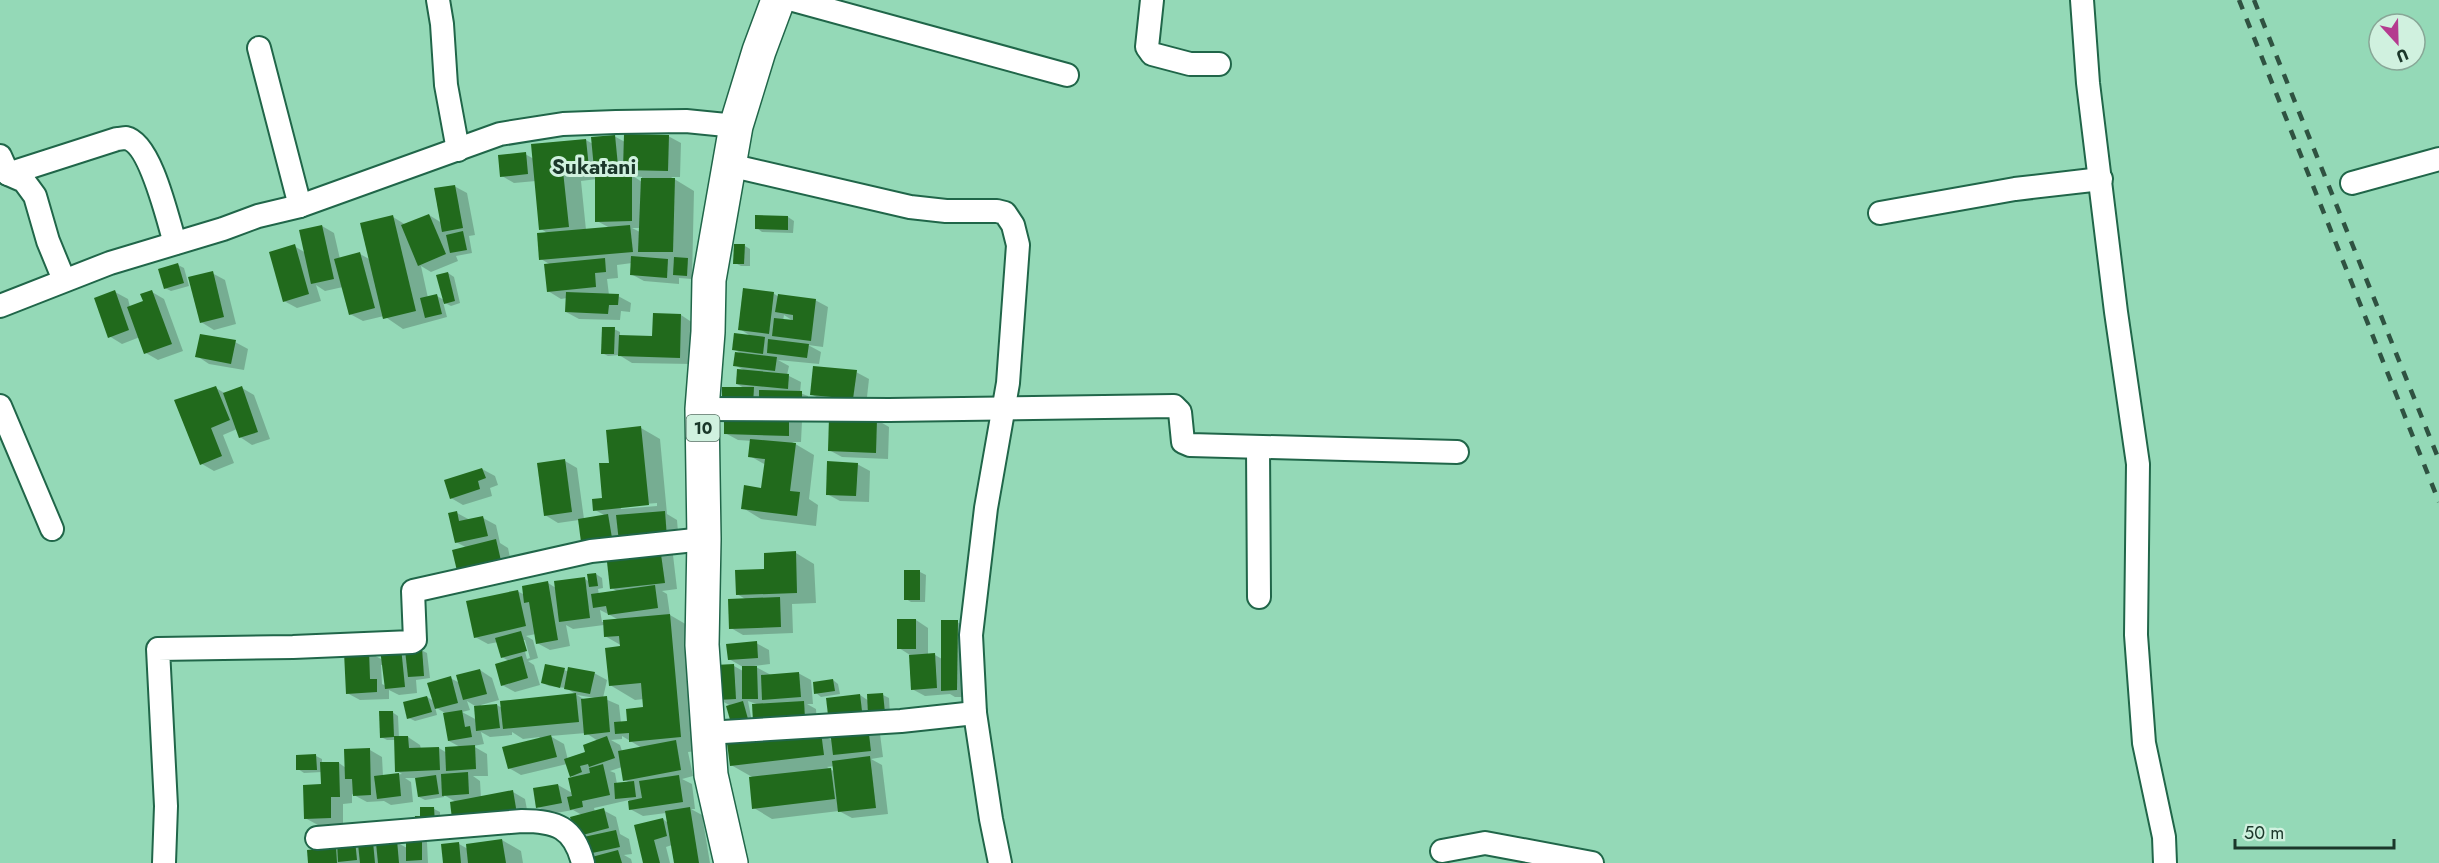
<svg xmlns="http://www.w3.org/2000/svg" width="2439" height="863" font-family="Jost,sans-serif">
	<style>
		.shadow { fill: #0003; fill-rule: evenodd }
		.building { fill: #216a1c }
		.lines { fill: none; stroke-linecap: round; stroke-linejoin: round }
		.street-casing { stroke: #206649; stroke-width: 26 }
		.highway-casing { stroke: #206649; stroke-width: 36 }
		.street { stroke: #fff; stroke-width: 22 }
		.highway { stroke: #fff; stroke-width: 33 }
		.rail { stroke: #2f5241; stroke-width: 4.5; stroke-dasharray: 10 10; stroke-linecap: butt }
		.labels { text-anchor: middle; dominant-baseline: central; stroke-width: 6; stroke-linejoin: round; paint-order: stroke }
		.shield { fill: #d0f1df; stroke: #516f60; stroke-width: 1.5 }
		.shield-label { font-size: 16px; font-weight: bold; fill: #1b372a }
		.quarter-label { font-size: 21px; font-weight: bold; fill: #1b372a; stroke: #d0f1df }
	</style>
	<rect width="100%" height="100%" fill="#94d9b7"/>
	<g class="shadow">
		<path d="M614,136L625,142L668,136L681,143L680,177H671L694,191L692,279L679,278V284L644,281L631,274L632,263L617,265L618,278L607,279L609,295L618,296L631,303L630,312L621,311L620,320L579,319L566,312L567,298L561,299L548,291L551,265L541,259L549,234L541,229L536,181L514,183L502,176L525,154L534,159L586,140L593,144ZM630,173L636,176H620V174ZM633,176L642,177V182ZM597,179V221L610,228L586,230L581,181ZM632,228H641L640,232Z"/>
		<path d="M454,186L467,193L475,235L469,236L472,253L456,256L458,261L431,272L421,266L428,298L437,296L444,300L448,273L454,277L460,303L451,306L443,302L447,317L403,329L384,316L363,321L350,314L343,287L325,291L316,285L321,301L297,308L284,301L294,246L306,253L322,226L334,233L340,259L360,254L371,260L393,217L406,225L429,215L442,223Z"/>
		<path d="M788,217L794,221L793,233L762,232L757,228Z"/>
		<path d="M745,246L750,249V266H741L735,263Z"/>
		<path d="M178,265L184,268L189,286L171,291L165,288Z"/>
		<path d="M212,273L225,280L236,324L214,330L201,322Z"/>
		<path d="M115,292L128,299L130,307L145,302L152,292L164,299L183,351L158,360L146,353L140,337L122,344L109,336Z"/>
		<path d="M773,293L779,297L815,300L828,307L823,347L808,345L821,352L819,364L778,360L789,366L787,375L801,382L800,393L808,396L807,405L789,414L802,421L801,442H792L814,455L809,499L818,505L816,526L761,519L743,508L763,489L766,465L750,456L752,441L738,440L725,433L746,389L737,384L745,371L735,365L743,355L734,349L752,337L740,329ZM784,315L795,322L783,321Z"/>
		<path d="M681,315L693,323L692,364L632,363L619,355L608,356L602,353L614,329L620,332V336L653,337Z"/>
		<path d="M235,342L248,349L244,370L209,364L197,356Z"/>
		<path d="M856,372L869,379L866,406L824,401L811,394Z"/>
		<path d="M216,388L226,394L242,388L254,395L270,439L252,445L240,437L237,429L223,435L234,463L214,471L202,464Z"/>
		<path d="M877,420L889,427L888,459L842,457L829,450Z"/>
		<path d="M641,428L660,439L667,514L677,520L679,544L657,546L673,555L677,589L662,591L667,594L670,615L694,629L705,750L688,752L693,776L682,779L692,784L695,809H691L702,815L710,863H675L672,845L666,847L670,863H645L636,826L663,819L668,823L666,813L643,816L630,809L629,800L594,808L595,812L603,810L616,817L620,834L629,839L632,854L624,855L631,859L632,863H591L584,854L582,815L573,810L550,814L538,807L558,785L574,794L575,778L571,776L567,764L521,775L509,768L540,737L523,739L512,732V735L490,737L481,732L484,744L473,746L487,754L488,776H473L480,781L481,798L513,792L525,799L529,820L456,802L444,795V797L425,800L419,797L417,778H405L411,782L413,802L391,805L384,801L367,802L352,794V803L343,804V824L318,825L305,818L322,785V772L304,773L298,769L316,756L322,759V764L339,763L346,768L370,750L382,757L383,776L402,774L397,771L396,740H387L381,737L392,712L398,716L399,738L408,737L420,745L421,749L439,748L447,753L462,748L449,741L445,713L435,707L437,715L415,721L409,718L427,697L434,701L450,678L460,683L480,670L492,678L499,700L481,705L482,707L497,705L502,708V702L577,695L566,688L549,686L543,683L564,670L569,672L594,673L607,680L603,698L619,705L621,723H629L645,708L644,699L635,700L610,685L624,647L605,636L604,625L573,629L566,625L570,646L550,650L537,643L536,634L526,636L533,640L538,658L528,661L534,665L540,685L515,692L502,685L509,661L502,657L498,642L488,644L475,637L517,591L525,595L548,583L556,588L585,579L590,582L596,574L602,578L603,588L598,589L599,595L618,592L612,588L608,555L595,548L579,520L558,523L545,515L565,461L577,468L584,519L606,516L595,510L604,499L611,464ZM657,503V506L621,509V506ZM600,610L608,614L619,620L602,622ZM522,640H525L530,658L527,659ZM577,695L595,698L585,700ZM467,701L475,706L477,720L462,712L470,710ZM586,733L598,741L587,753L568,760L564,744L550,736ZM622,736L642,748L622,751L620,745L611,740L622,739ZM622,767L625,780L630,783L617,784L615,773L610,771Z"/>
		<path d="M857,464L870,471L869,502L840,501L827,494Z"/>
		<path d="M482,469L495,476L498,485L490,488L492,496L463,505L451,498Z"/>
		<path d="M457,513L470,520L483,518L496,525L500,543L508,548L513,572L456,542Z"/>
		<path d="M796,553L814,564L816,603L792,604L793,633L743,635L731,628L747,600L737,594L765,571Z"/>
		<path d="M920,572L926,575L925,602H911L906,599Z"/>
		<path d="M916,620L928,628V655H935L942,659L957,622L970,629L969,697H955L950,694L925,696L912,689L910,655L899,648Z"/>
		<path d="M756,643L769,650L770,664L754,666L771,675L798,673L811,680L813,704H807L816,709L817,725L748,701L752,722L738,725L731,706L718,699L734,666L743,671V667L729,659Z"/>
		<path d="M400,649L421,650L427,653L430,678L416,680L417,693L399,695L389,690V699L360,700L347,693L368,652L383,660ZM381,665H384L386,686L382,684Z"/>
		<path d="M833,680L838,684L840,694L821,697L816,693Z"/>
		<path d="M860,695L869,701L883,695L889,698L890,715L830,714Z"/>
		<path d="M868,727L880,734L883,757L871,759L882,765L888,814L852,818L839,811L772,819L754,808V778L731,765L821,734L833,741ZM835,766V772L827,767Z"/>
		<path d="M434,809L440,812V827L421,818Z"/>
		<path d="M421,839L427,842L428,863H310L335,849L339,851L338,843L373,844L378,847L396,842L407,848Z"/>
		<path d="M502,840L521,851L523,863H444L459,844L468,849Z"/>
	</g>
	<g class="building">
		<path d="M624,134L669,135L668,171L623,170Z"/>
		<path d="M615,135L618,166L594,169L591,137Z"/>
		<path d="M586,139L589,168L563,171L569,227L539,230L531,144Z"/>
		<path d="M526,152L528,174L500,177L498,155Z"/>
		<path d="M595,175H632V221L595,222Z"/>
		<path d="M641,178H675L673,252H638Z"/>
		<path d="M455,185L463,228L442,232L434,188Z"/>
		<path d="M429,214L446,254L418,266L401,225Z"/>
		<path d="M393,215L416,311L383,319L360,223Z"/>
		<path d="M755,215L788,216V230L755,229Z"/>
		<path d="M322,225L334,279L311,284L299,230Z"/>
		<path d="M630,225L633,252L539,260L537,233Z"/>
		<path d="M463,231L467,250L450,253L446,235Z"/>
		<path d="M295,244L309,294L283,302L269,252Z"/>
		<path d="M734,244H745L744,264H733Z"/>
		<path d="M360,252L375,308L349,315L334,259Z"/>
		<path d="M631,256L668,259L667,278L630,275Z"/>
		<path d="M674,257L688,258L687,276L673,275Z"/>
		<path d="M605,258L606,272L595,273L596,287L547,292L544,264Z"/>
		<path d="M178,263L184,283L164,289L158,269Z"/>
		<path d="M213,271L224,317L200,323L188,277Z"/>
		<path d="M448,272L455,301L444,304L436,275Z"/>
		<path d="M743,288L774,292L769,334L738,330Z"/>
		<path d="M115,290L129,330L108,338L94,298Z"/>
		<path d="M152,290L172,344L144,354L127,307L143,301L140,294Z"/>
		<path d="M566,292L619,294L618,305H609L608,314L565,312Z"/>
		<path d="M437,294L442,314L425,318L420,298Z"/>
		<path d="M778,294L816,299L811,341L772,336L774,318L793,320V315L775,312Z"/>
		<path d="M653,313L681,314L680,358L618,356L619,335L652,336Z"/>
		<path d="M602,327H615L614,354H601Z"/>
		<path d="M734,333L765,337L763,354L732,350Z"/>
		<path d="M200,334L236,340L231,364L195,357Z"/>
		<path d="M768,339L809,344L807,358L767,353Z"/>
		<path d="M735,352L777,357L775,371L733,366Z"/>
		<path d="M813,366L857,370L853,399L810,395Z"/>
		<path d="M737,369L789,374L788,389L736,384Z"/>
		<path d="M216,386L230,420L211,428L222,456L200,465L174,400Z"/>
		<path d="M242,386L258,432L239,438L223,393Z"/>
		<path d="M722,387H754L753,406H722Z"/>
		<path d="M759,390L802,391V403L759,401Z"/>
		<path d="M724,410L789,413V436L724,434Z"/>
		<path d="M829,417L877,419L876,453L828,451Z"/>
		<path d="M641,426L649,505L593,511L592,499L602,498L599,463H609L606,430Z"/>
		<path d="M750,439L796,443L790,491L800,492L797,516L741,509L744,485L761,488L765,459L748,457Z"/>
		<path d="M565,459L572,512L544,516L537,463Z"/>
		<path d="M827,461L858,463L856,496L826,495Z"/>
		<path d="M482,468L486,478L478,481L480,489L450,499L444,480Z"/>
		<path d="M457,511L459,521L483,516L488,536L455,543L448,513Z"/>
		<path d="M665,511L667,538L619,542L616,515Z"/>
		<path d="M608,514L612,538L581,542L578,519Z"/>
		<path d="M496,539L502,565L458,575L452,550Z"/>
		<path d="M660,547L665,583L610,589L606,553Z"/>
		<path d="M796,551L797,593L736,595L735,570L764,569V553Z"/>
		<rect x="904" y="570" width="16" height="30"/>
		<path d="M596,573L598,586L589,587L587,574Z"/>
		<path d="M585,577L590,618L559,622L554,581Z"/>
		<path d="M548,581L558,640L536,644L529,602L524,603L522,586Z"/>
		<path d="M655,585L658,608L608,615L606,606L593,608L591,594Z"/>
		<path d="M518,590L526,626L474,638L466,601Z"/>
		<path d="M780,597L781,627L729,629L728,599Z"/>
		<path d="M670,614L681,737L629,742V733L615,734L614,722L627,721L626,709L643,707L641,683L609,686L605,648L620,646L619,636L604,637L603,620Z"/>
		<rect x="897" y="619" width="19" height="30"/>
		<path d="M941,620H958L957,690L941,691Z"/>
		<path d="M521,631L527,651L501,658L495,638Z"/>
		<path d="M757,641L758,658L728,660L726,644Z"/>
		<path d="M401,647L405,687L385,689L380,649Z"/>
		<path d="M422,648L424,676L408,677L405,650Z"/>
		<path d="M369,650L370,679H377V692L346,694L344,652Z"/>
		<path d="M935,653L937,688L911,690L909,655Z"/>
		<path d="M522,656L528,678L501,686L495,664Z"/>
		<path d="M545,664L565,668L560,688L541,683Z"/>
		<path d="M734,664L736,699L717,700L715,665Z"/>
		<path d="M742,666H757L758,699H742Z"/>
		<path d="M568,667L595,672L590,694L564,689Z"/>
		<path d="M480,669L487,694L463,700L456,675Z"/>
		<path d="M799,672L801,697L762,700L761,675Z"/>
		<path d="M451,676L458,703L435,709L427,683Z"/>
		<path d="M833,679L835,691L814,694L813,682Z"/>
		<path d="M576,693L579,722L503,729L500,701Z"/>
		<path d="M883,693L885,713L868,714L867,694Z"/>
		<path d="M860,694L862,711L828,715L826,698Z"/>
		<path d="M427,696L432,712L407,719L403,702Z"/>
		<path d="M607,696L610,732L584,735L581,699Z"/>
		<path d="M743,701L748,719L731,723L726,706Z"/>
		<path d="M804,701L805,718L753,722L752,704Z"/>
		<path d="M497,704L500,728L476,731L474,706Z"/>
		<path d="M462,710L465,727L470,726L472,737L448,741L443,713Z"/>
		<path d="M379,711H393L394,737L380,738Z"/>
		<path d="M868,726L871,751L833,755L830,730Z"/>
		<path d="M821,732L824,755L730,766L727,743Z"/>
		<path d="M551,735L557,757L508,769L502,747Z"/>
		<path d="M394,736H408L409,748L439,747L440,770L395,772Z"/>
		<path d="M607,736L615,758L589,767L588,764L580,766L582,772L570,777L564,759L585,752L583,745Z"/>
		<path d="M676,740L681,770L623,781L618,751Z"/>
		<path d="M475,745L476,769L446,771L445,747Z"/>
		<path d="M370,748L371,795L353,796L352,779H345L344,749Z"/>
		<path d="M316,754L317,770H296V755Z"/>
		<path d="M870,756L876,808L838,812L832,761Z"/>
		<path d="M320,762H339L340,797H331V818L304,819L303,785L321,784Z"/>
		<path d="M603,764L610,795L582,801L583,807L570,810L567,797L572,796L568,778L590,773L589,768Z"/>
		<path d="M831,768L835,799L752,809L749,777Z"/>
		<path d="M468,772L469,794L442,796L441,774Z"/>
		<path d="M399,773L401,796L377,799L374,776Z"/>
		<path d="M436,775L439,794L418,797L415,778Z"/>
		<path d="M679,775L683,802L629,810L628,801L642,798L639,781Z"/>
		<path d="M634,781L636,797L615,799L614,783Z"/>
		<path d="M558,784L562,803L536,808L533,788Z"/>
		<path d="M513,790L517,814L452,819L450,802Z"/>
		<path d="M420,807H434L435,824H415V816H420Z"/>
		<path d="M690,807L699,863H674L665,811Z"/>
		<path d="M604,808L609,828L575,837L570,817Z"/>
		<path d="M663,818L667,836L654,840L660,863H643L634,825Z"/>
		<path d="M616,830L620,847L583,855L579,838Z"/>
		<path d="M422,837V860L406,861V838Z"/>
		<path d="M502,839L506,863H468L466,844Z"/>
		<path d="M355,840L357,860L338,862L337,842Z"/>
		<path d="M397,840L399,863H378L376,843Z"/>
		<path d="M373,842L375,863H360L358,844Z"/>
		<path d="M459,842L461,863H443L441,844Z"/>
		<path d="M336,847L337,863H308L307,850Z"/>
		<path d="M618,850L622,863H589L588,858Z"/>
	</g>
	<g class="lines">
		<g class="street-casing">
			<g id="street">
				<path d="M438,0L442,24L446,85L458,150"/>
				<path d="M793,0L1067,75"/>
				<path d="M1152,0L1147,47L1152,54L1190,64H1219"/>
				<path d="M2082,0L2088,83L2116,312L2138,464L2136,635L2144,743L2164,837L2165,863"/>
				<path d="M259,48L300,206"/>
				<path d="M0,156L8,174L24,181L35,196L48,241L64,280"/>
				<path d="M729,165L910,207L946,211H997L1005,213L1013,225L1018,245L1008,383L986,508L971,635L975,713L991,819L1000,863"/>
				<path d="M8,174L117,139C120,139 123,138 126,138C151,143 168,221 175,243"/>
				<path d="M2352,183L2439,159"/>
				<path d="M1880,213L2015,189L2101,179"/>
				<path d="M0,306L110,263L223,229L258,216L300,206L500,134L563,124L616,122L686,121L736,126"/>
				<path d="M0,406L52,529"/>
				<path d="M702,409L889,410L1174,406L1180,412L1183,442L1190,445L1457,452"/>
				<path d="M1258,448L1259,597"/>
				<path d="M707,733L901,721L975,713"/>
				<path d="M317,838L522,821C556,821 574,827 583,863"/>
				<path d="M1442,851L1485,843L1592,863"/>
				<path d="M164,863L166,806L158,649L293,647L412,642L415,640L413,591L591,551L704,539"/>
			</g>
		</g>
		<g class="highway-casing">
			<path id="highway" d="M731,863L711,775L702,645L704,539L702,409L708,332L709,280L736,126L759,51L778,0"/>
		</g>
		<use href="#street" class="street"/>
		<use href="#highway" class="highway"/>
		<g class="rail">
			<path d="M2239,0L2439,502"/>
			<path d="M2254,0L2439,460"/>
		</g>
	</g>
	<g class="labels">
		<rect class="shield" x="686.5" y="415" width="33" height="26" rx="4.5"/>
		<g class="shield-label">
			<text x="703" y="428">10</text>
		</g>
		<g class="quarter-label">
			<text x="594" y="167">Sukatani</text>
		</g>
	</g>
	<g transform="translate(2397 42) rotate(158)"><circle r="28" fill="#d0f1df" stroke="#88a797" stroke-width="1.5"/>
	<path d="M0-4.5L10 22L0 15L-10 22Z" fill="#b43b8f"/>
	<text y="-9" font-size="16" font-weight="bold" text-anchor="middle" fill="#1b372a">U</text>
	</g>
	<path d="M2235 839v9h159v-9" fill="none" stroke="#1b372a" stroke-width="3"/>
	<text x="2244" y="839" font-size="18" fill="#1b372a" stroke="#d0f1df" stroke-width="4.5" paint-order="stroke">50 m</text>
</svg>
